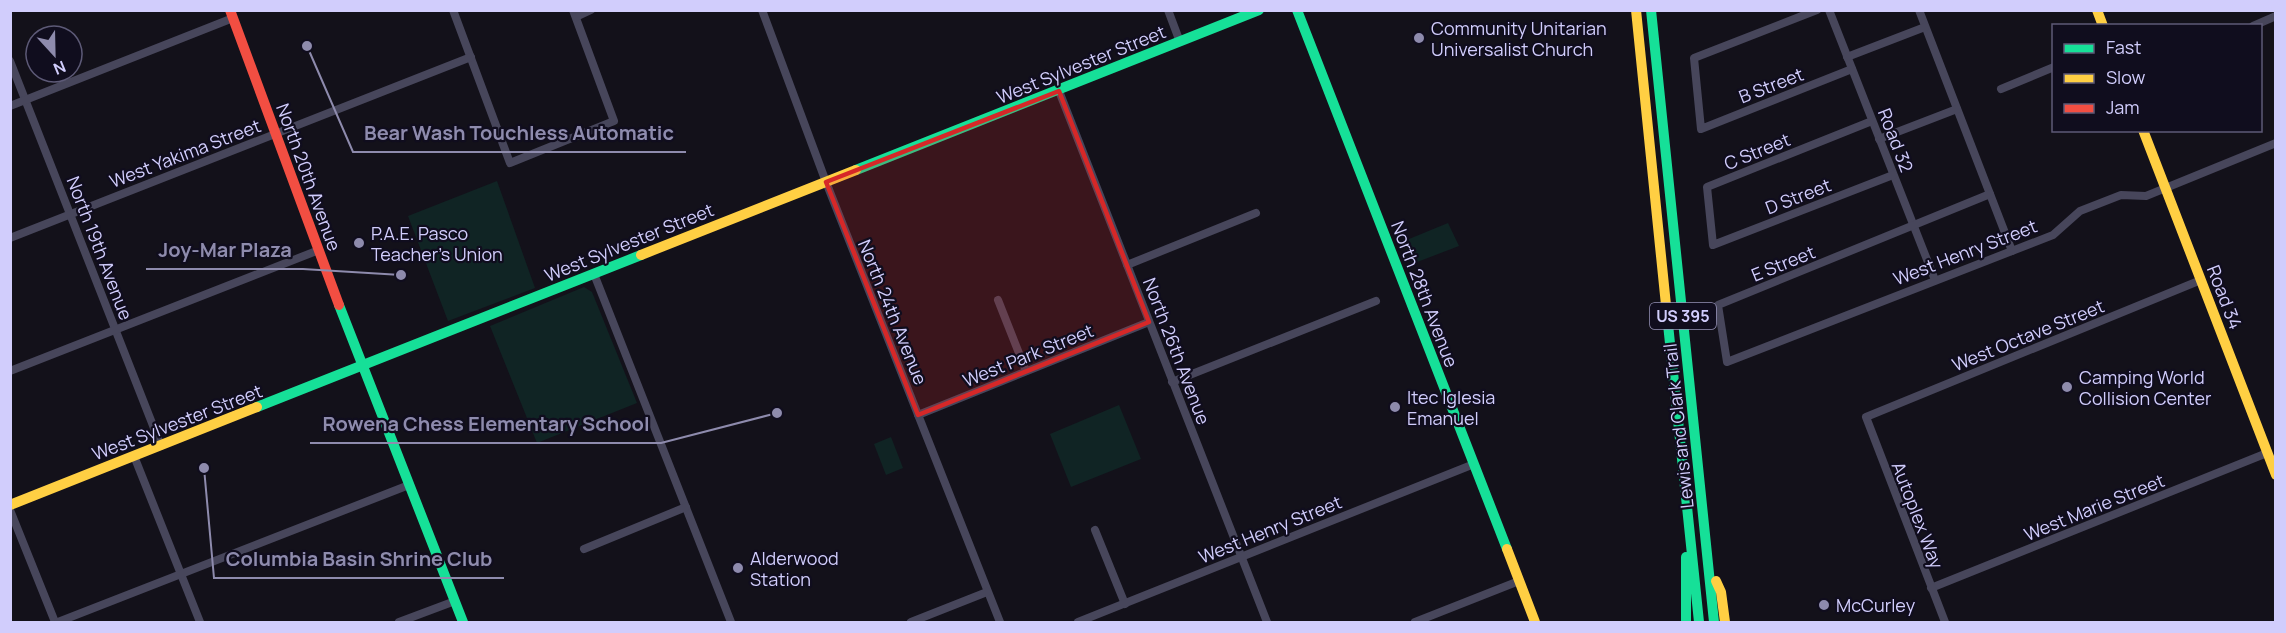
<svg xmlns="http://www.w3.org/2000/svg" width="2286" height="633" font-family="Manrope,sans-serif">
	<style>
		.green { fill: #102424 }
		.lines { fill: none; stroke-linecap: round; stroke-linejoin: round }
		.street { stroke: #47465b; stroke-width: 8 }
		.fast { stroke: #16e098; stroke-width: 10 }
		.slow { stroke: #ffcf43; stroke-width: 10 }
		.jam { stroke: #f24e42; stroke-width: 10 }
		.marked { fill: #d62828; fill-opacity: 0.2; stroke: #d62828; stroke-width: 4.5; stroke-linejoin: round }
		.poi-dot { fill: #8e8bad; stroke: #100d1e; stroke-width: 2 }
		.labels { text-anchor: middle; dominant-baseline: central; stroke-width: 4.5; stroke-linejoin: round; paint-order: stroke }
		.shield { fill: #100d1e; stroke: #9793b9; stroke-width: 1.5 }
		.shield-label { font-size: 16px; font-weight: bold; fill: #d1cdfc }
		.poi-label { font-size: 18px; fill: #d1cdfc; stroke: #100d1e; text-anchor: start }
		.street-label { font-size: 18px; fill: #d1cdfc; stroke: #100d1e }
		.leader { fill: none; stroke: #8e8bad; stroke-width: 2 }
		.callout-dot { fill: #8e8bad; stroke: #100d1e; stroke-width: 2 }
		.callout-label { font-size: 20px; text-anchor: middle; font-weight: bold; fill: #8e8bad; stroke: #100d1e; stroke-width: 4.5; stroke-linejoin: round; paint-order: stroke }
	</style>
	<rect width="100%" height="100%" fill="#13111a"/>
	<g class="green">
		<path d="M497,181L535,288L448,321L408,216Z"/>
		<path d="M1448,223L1459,246L1412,264L1405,246L1409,239Z"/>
		<path d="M584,287L592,292L637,403L537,443L490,326Z"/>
		<path d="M1119,405L1141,459L1071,487L1050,434Z"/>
		<path d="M891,437L903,468L886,475L874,444Z"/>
	</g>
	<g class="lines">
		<g class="street">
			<path d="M453,10L510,163L614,121L573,10"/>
			<path d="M762,10L826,182L1000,622"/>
			<path d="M1168,10L1180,42"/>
			<path d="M1817,10L1694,58L1701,129L1852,69"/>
			<path d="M1829,10L1935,280"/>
			<path d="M1919,10L2012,251"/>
			<path d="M576,17L591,10"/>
			<path d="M2253,26L2276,16"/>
			<path d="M1847,57L1925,27"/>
			<path d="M10,61L161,446"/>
			<path d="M2001,89L2054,67"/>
			<path d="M1059,91L1267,622"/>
			<path d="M10,106L233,18"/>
			<path d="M1872,121L1707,187L1713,245L1893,175"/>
			<path d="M1879,139L1957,109"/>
			<path d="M1990,194L1718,305L1727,362L2053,235L2080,211L2121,195L2146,196L2276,143"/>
			<path d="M10,238L471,57"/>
			<path d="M1127,265L1256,213"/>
			<path d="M594,274L731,622"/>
			<path d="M998,300L1026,371"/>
			<path d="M10,371L319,250"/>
			<path d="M1172,382L1376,301"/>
			<path d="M918,415L1149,322"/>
			<path d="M134,456L200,622"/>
			<path d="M10,510L55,622"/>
			<path d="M1095,530L1125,604"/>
			<path d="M584,549L686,507"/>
			<path d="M1931,588L2267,453"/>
			<path d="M58,622L409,485"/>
			<path d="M399,622L455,601"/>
			<path d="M911,622L987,592"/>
			<path d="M1078,622L1474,464"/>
			<path d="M1415,622L1519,581"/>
			<path d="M1945,622L1866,417L2201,280"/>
		</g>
		<g class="fast">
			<path d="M1297,10L1507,549"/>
			<path d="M1651,10L1714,622"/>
			<path d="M856,170L1259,10"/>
			<path d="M339,305L463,622"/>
			<path d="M1666,305L1699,622"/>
			<path d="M257,407L641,255"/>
			<path d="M1686,557V622"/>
		</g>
		<g class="slow">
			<path d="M1636,10L1666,305"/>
			<path d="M2097,10L2103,26"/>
			<path d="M2143,130L2276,475"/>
			<path d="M641,255L856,170"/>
			<path d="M10,505L257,407"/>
			<path d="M1507,549L1535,622"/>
			<path d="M1716,581L1721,592L1725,622"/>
		</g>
		<path class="jam" d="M230,10L339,305"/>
	</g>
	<path class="marked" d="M1059,91L1149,322L918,415L826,182Z"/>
	<g class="poi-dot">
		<circle cx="1419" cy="38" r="6"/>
		<circle cx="359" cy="243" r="6"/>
		<circle cx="2067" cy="387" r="6"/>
		<circle cx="1395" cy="407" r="6"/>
		<circle cx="738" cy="568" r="6"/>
		<circle cx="1824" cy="605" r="6"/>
	</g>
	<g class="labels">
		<rect class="shield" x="1650" y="303" width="66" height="26" rx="4.5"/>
		<g class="shield-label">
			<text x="1683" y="316">US 395</text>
		</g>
		<g class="poi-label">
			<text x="1431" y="28">Community Unitarian<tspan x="1431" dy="21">Universalist Church</tspan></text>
			<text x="371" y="233">P.A.E. Pasco<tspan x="371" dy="21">Teacher's Union</tspan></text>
			<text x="2079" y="377">Camping World<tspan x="2079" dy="21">Collision Center</tspan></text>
			<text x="1407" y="397">Itec Iglesia<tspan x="1407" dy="21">Emanuel</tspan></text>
			<text x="750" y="558">Alderwood<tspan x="750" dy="21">Station</tspan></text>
			<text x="1836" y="605">McCurley</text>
		</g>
		<g class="street-label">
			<text transform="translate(1081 64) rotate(-22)">West Sylvester Street</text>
			<text transform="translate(1771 85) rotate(-21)">B Street</text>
			<text transform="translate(1896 140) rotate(69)">Road 32</text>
			<text transform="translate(1757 151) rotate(-22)">C Street</text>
			<text transform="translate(185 153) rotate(-21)">West Yakima Street</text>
			<text transform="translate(309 177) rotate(70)">North 20th Avenue</text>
			<text transform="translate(1798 196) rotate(-21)">D Street</text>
			<text transform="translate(629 242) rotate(-22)">West Sylvester Street</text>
			<text transform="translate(100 248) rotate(69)">North 19th Avenue</text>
			<text transform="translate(1965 252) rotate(-21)">West Henry Street</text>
			<text transform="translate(1783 263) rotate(-22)">E Street</text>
			<text transform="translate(1425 294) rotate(69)">North 28th Avenue</text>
			<text transform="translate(2225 297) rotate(69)">Road 34</text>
			<text transform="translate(893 312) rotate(68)">North 24th Avenue</text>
			<text transform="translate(2028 335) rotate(-22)">West Octave Street</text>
			<text transform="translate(1177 351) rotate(69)">North 26th Avenue</text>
			<text transform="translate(1028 355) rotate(-22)">West Park Street</text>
			<text transform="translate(177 422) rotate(-21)">West Sylvester Street</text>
			<text transform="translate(1678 426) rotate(-96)">Lewis and Clark Trail</text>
			<text transform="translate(2094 507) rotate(-22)">West Marie Street</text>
			<text transform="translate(1918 515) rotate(69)">Autoplex Way</text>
			<text transform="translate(1270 529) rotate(-22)">West Henry Street</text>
		</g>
	</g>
	<path class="leader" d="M307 46L353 152H686M401 275L303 269H146M777 413L661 443H310M204 468L214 578H504"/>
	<g class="callout-dot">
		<circle cx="307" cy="46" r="6"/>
		<circle cx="401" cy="275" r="6"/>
		<circle cx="777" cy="413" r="6"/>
		<circle cx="204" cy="468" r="6"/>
	</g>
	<g class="callout-label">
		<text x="519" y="140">Bear Wash Touchless Automatic</text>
		<text x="225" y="257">Joy-Mar Plaza</text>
		<text x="486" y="431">Rowena Chess Elementary School</text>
		<text x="359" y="566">Columbia Basin Shrine Club</text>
	</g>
	<rect width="2286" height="633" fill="none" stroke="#d1cdfc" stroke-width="24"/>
	<rect x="2052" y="24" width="210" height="108" fill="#100d1e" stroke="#5d5a77" stroke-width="1.5"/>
	<rect x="2064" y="44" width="30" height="9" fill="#16e098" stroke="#5d5a77" stroke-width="1.5"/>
	<text x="2106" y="54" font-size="18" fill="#d1cdfc">Fast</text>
	<rect x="2064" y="74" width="30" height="9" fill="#ffcf43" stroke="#5d5a77" stroke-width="1.5"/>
	<text x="2106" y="84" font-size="18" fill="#d1cdfc">Slow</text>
	<rect x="2064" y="104" width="30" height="9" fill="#f24e42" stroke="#5d5a77" stroke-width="1.5"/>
	<text x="2106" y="114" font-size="18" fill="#d1cdfc">Jam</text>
	<g transform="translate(54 54) rotate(158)"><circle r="28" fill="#100d1e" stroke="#5d5a77" stroke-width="1.5"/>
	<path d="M0-4.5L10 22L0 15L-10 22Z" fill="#8e8bad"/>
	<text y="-9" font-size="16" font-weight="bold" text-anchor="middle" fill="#d1cdfc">N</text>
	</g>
</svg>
